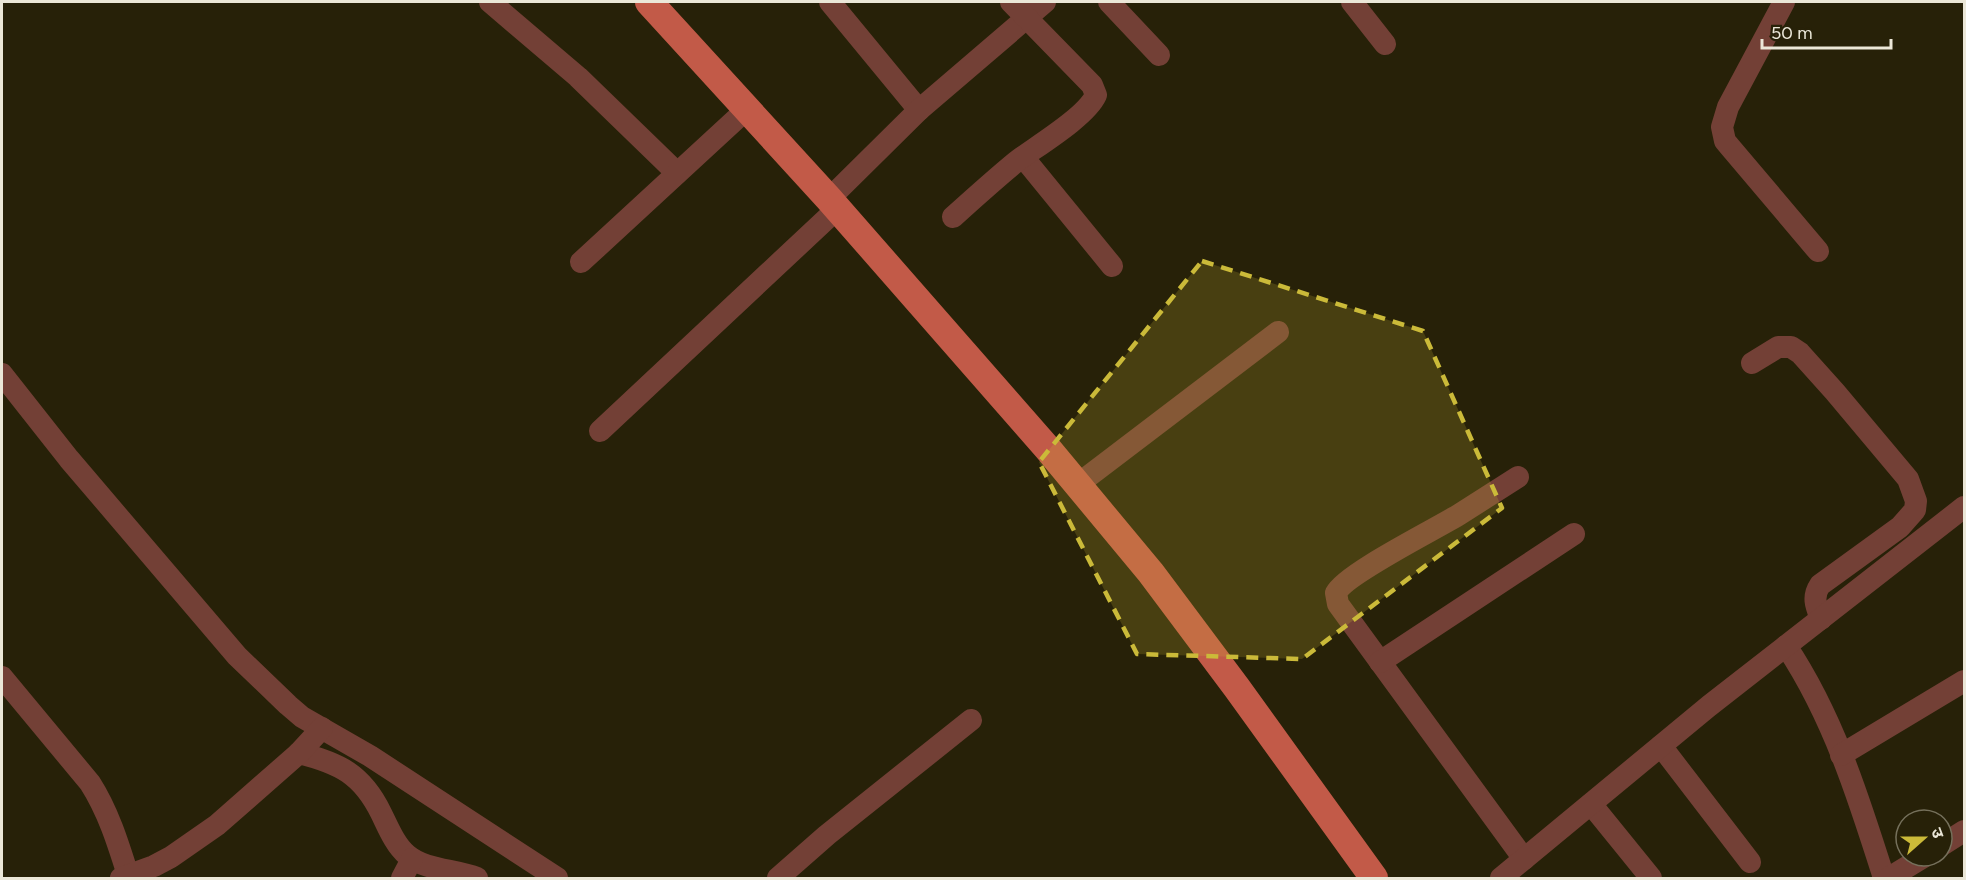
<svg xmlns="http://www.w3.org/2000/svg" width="1966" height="880" font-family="Figtree,'Noto Sans Devanagari',sans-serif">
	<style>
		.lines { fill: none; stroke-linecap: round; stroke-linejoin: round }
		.minor { stroke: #734036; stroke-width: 22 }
		.major { stroke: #c25a48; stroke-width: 28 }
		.marked { fill: #cbba39; fill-opacity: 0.2; stroke: #cbba39; stroke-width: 4.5; stroke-dasharray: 12 8; stroke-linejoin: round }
	</style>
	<rect width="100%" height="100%" fill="#272108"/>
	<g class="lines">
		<g class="minor">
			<path d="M490,2L578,77L677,173"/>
			<path d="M830,2L919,110"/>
			<path d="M1109,2L1159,55"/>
			<path d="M1352,2L1385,44"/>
			<path d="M1784,2L1728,107L1722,127L1725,141L1730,147L1818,251"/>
			<path d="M1023,157L1112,266"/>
			<path d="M829,199L919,110L1045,2"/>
			<path d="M953,217C974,198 995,179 1017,161C1037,146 1086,117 1096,95L1092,85L1011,2"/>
			<path d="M581,262L747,109"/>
			<path d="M1752,363L1778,347H1791L1800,353L1835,392L1908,479L1916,501L1915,510L1900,527L1820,585C1812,597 1816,606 1821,619"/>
			<path d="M2,374L69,459L237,656L288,705L302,717L370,756L557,878"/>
			<path d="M600,431L837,209"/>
			<path d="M1518,477C1499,489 1479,502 1460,514C1436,529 1345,574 1336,593L1338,604L1524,859"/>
			<path d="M1077,485L1278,332"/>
			<path d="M1786,646C1833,716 1859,799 1884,878"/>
			<path d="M1380,662L1574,534"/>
			<path d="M2,677L90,783C108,811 118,843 128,875"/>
			<path d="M1661,746L1750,862"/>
			<path d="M299,753C339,763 362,774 381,813C388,827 395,845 407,855C426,871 455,869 477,878"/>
			<path d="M1841,755L1964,681"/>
			<path d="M1591,804L1651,878"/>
			<path d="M1942,845L1964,831"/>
			<path d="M121,878L154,866L171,857L217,825L299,753L322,728"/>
			<path d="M402,878L412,859"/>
			<path d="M778,878L827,835L971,720"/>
			<path d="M1501,878L1709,706L1964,507"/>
			<path d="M1889,878L1925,856"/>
		</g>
		<path class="major" d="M649,2L829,199L1048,449L1151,573L1237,688L1374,878"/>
	</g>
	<path class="marked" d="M1202,261L1423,331L1502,508L1302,659L1137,654L1039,462Z"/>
	<rect width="1966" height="880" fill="none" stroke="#ebe7d8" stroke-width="6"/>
	<g transform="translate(1924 838) rotate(69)"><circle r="28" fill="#272108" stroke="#75705b" stroke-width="1.5"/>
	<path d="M0-4.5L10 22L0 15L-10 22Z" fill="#cbba39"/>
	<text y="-9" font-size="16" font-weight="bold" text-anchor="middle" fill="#ebe7d8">उ</text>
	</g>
	<path d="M1762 39v9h129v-9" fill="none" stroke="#ebe7d8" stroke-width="3"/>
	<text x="1771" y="39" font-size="18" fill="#ebe7d8" stroke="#272108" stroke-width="4.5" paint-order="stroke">50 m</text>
</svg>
